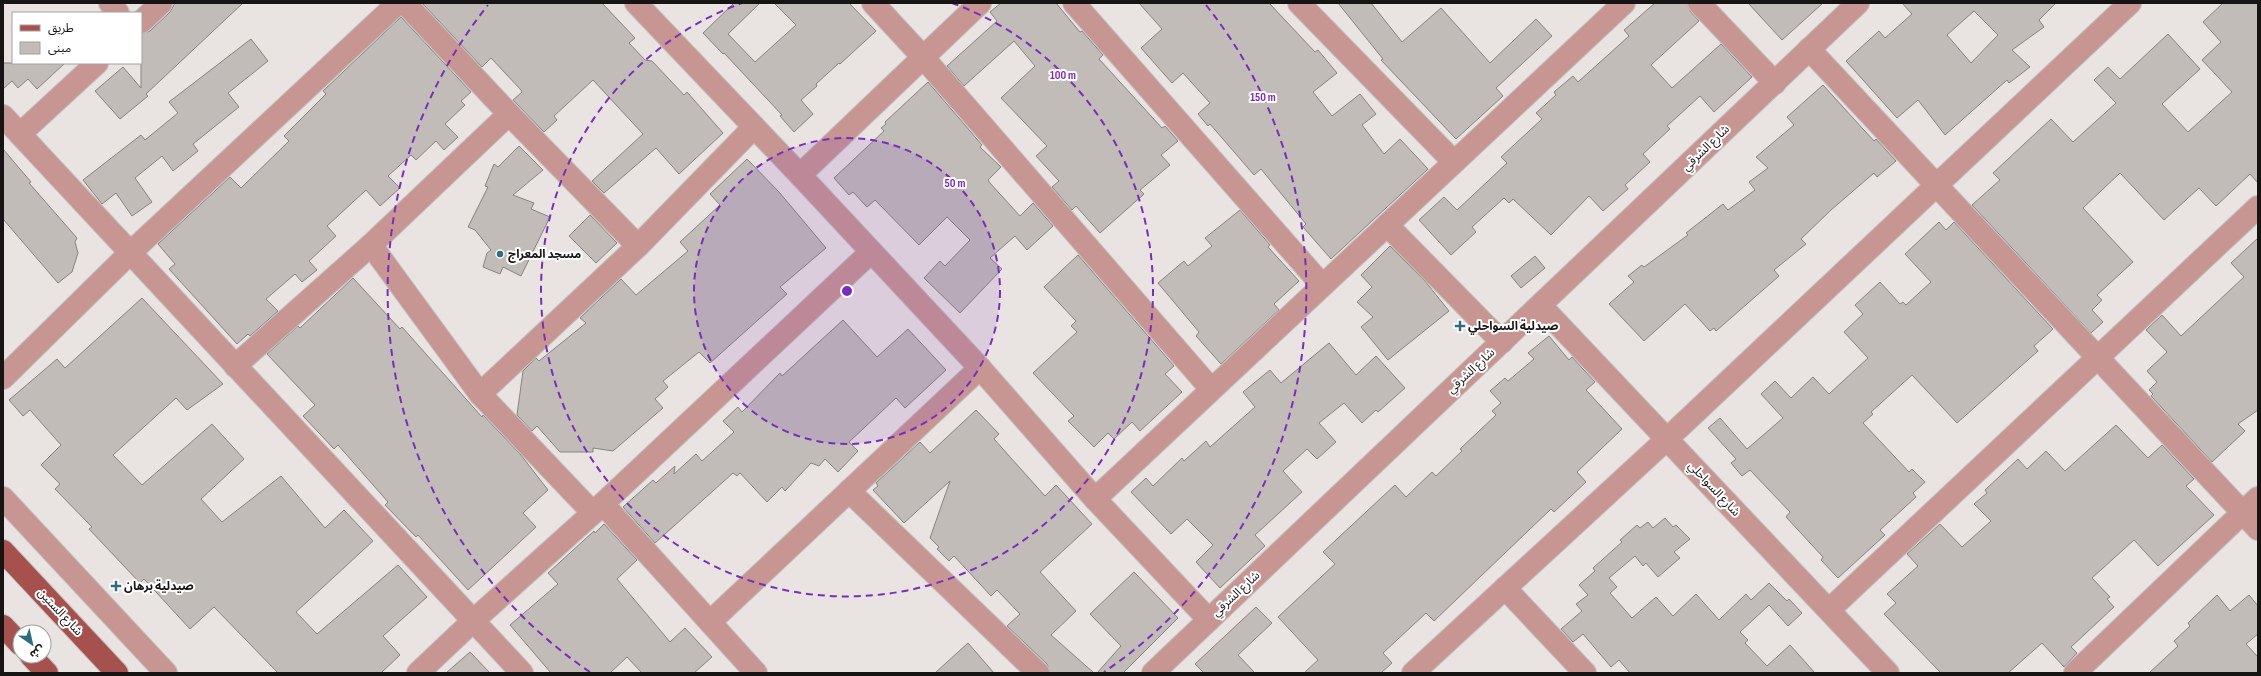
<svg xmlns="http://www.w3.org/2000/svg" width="2261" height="676" font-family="'Sofia Sans Condensed','Noto Sans Arabic',sans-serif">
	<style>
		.building { fill: #c1bcb8; stroke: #878380; fill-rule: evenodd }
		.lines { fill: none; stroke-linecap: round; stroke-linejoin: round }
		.minor-casing { stroke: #c3bfbc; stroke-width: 24 }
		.major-casing { stroke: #c3bfbc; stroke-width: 24 }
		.minor { stroke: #c79692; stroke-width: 22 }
		.major { stroke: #a6514d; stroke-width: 22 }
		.ring { fill: none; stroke: #7b2cbf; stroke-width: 2; stroke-dasharray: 7 5 }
		.poi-dot { fill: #2d6c81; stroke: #fff; stroke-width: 1.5 }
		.labels { text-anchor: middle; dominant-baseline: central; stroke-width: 4; stroke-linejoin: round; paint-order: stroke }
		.street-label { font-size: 12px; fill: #171514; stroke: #fff }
		.poi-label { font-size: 12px; font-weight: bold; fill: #171514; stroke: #fff; text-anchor: start }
		.centre { fill: #7b2cbf; stroke: #fff; stroke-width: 2 }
		.ring-label { font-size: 12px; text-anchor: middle; font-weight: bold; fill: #7b2cbf; stroke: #fff; stroke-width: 4; stroke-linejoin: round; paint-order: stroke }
	</style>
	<rect width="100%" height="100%" fill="#e9e4e1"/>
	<g class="building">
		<path d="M175,3H243L146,94L148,96L120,119L95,91L123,67L141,88V34L150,31L170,12Z"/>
		<path d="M422,3H602L635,38L629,43L645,60L652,61L684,95L687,92L723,133L679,174L656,148L604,193L592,181L643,134L593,80L554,116L557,120L544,132L513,100L522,92L521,90L491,58L482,67Z"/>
		<path d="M734,3H760L728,34L755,62L796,25L774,3H849L876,31L840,64L839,63L816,84L817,86L801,100L813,114L794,132L780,116L782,115L724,53L723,54L703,33Z"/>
		<path d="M1001,3H1056L1080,32L1082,31L1103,55L1099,59L1162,128L1165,126L1178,141L1161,155L1170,165L1140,190L1144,194L1100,233L1076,206L1072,210L1052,187L1059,181L1036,156L1047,146L1001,98L1035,66L1014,41L964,86L947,66L997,21L990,12Z"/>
		<path d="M1139,3H1269L1315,52L1318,50L1337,73L1313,92L1332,116L1360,94L1376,114L1362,125L1384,154L1400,139L1428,169L1331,259L1303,227L1306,224L1261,169L1254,175L1210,124L1208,126L1198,114L1210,103L1183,73L1172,83L1141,48L1162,29Z"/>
		<path d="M1338,3H1371L1402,42L1441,8L1490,63L1536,19L1552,36L1496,88L1503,96L1456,139L1381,60L1383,59Z"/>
		<path d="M1655,3H1687L1690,11L1699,21L1651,65L1672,88L1721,44L1752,77L1714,112L1700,96L1667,126L1670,129L1643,154L1650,162L1625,185L1628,189L1603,211L1589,196L1551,235L1513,199L1509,203L1504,198L1472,227L1476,232L1451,255L1419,220L1444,197L1457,210L1488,181L1507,163L1501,157L1542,119L1536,113L1556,95L1554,92L1573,76L1578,82L1629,36L1624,30Z"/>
		<path d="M1748,3H1823L1782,40Z"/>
		<path d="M1902,3H2056L2039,20L2044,27L2012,50L2030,67L2009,83L2007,80L1945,135L1918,100L1897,118L1846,61L1879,31L1885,38L1912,14ZM1974,11L1998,35L1971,63L1947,35Z"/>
		<path d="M2223,3H2258V183L2250,174L2216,206L2199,188L2164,220L2120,173L2083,208L2133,262L2097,295L2102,300L2092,310L2103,322L2091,333L1972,205L2000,180L1993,173L2051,119L2073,142L2116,103L2094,80L2108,67L2120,79L2168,34L2200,69L2162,104L2188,132L2232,92L2202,60L2221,42L2203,22Z"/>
		<path d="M401,17L471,92L461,101L465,105L445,124L458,137L444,150L436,141L416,160L411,155L388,176L400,188L380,206L366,190L327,226L336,236L309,261L317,270L302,282L295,274L266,299L278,311L250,336L248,334L237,344L169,269L175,264L158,244L230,177L241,188L289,141L284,136L326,94L323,91Z"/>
		<path d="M251,39L268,61L228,93L239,107L193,144L198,151L173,171L162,156L135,178L152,202L132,216L116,193L102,204L83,180L141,135L145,140L178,113L169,102Z"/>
		<path d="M3,63H65L37,89L28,79L18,88L12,81L3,89Z"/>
		<path d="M928,82L982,145L980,147L1001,167L988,180L990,183L1020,216L1033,203L1053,226L1027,250L1015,236L990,258L1002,269L960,313L924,278L940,261L945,266L970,240L947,217L919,245L875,200L867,207L853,192L849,195L834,178L884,131L881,128L886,124L885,122Z"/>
		<path d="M1823,85L1874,141L1876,139L1896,161L1877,177L1874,173L1831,210L1801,239L1806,244L1774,270L1779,276L1716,331L1714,328L1710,331L1685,304L1644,341L1609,304L1634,282L1628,276L1642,265L1644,267L1688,235L1686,233L1723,204L1728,210L1755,190L1749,182L1768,168L1756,157L1794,125L1787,117Z"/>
		<path d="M519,146L543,170L513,195L534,203L531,209L550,217L521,276L503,267L500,274L483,267L487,253L491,250L475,230L468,227L488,187L485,186L494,164L498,167Z"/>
		<path d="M3,149L31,182L29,183L77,238L75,242L78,253L72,272L58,283L3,219Z"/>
		<path d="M747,159L779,192L826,248L780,287L787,294L710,363L699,352L663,381L668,387L655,399L663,408L613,451L593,448V452H560L537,426L532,431L517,415L523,371L536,358L539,361L586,323L580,318L621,279L636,295L688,251L680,242L720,205L710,194Z"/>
		<path d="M1240,210L1270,245L1268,247L1299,281L1274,304L1279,310L1221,364L1196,336L1199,332L1158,283L1184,261L1188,266L1212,246L1205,238Z"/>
		<path d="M590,215L617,243L596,263L569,236Z"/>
		<path d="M1939,222L1946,230L1954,222L2053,329L2034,346L2038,351L1957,423L1912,375L1871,412L1873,414L1863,423L1909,472L1912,469L1925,482L1913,493L1916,497L1880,530L1885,535L1838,578L1821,560L1823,557L1786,517L1790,512L1750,470L1742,476L1731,463L1736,459L1708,428L1720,418L1747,449L1783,418L1761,394L1775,381L1791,398L1813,377L1829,394L1868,358L1844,332L1863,314L1855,305L1880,282L1900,304L1903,302L1906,305L1931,282L1905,254Z"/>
		<path d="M2258,238V410L2238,424L2245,431L2212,462L2151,396L2153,394L2149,390L2157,382L2147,371L2167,352L2146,330L2162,315L2181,336L2244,277L2231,263Z"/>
		<path d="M1390,246L1425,281L1449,311L1388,360L1361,327L1373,317L1357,302L1372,287L1361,275Z"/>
		<path d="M1078,255L1174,366L1165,374L1182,392L1140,431L1132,422L1114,439L1108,433L1094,447L1068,421L1074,416L1033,373L1077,332L1071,326L1076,321L1044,287Z"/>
		<path d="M1535,256L1545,268L1521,288L1511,276Z"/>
		<path d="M353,278L400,329L402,327L482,417L483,415L521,455L548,490L523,513L536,527L468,590L418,535L416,537L385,505L388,502L338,445L334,449L303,416L315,405L267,354L298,326L300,328Z"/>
		<path d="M142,298L223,384L187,410L176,398L113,455L142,485L212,424L244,459L201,499L222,522L281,476L325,528L344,510L373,541L296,612L317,634L398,565L427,597L383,636L400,655L381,673H278L214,607L190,629L144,579L140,583L89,529L92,527L55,489L60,484L41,465L61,445L30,410L23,416L9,400L57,359L65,368Z"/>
		<path d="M843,320L877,357L908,329L946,370L905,408L896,398L849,442L858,451L838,472L825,459L819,466L811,463L785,491L782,487L767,502L740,473L737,476L733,473L655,543L623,507L653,480L656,483L675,466L674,474L696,454L702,461L734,432L723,421L738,407L742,412L780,373L782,376Z"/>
		<path d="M1549,336L1569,360L1572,357L1595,382L1586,390L1622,429L1577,472L1586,482L1554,512L1551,509L1434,621L1426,613L1383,653L1392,663L1381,673H1304L1318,660L1278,617L1335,564L1323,552L1395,485L1406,497L1432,472L1436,476L1462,451L1460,449L1496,415L1492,411L1501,403L1490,391L1505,378L1508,381L1534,359L1528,353Z"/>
		<path d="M1329,343L1356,375L1376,356L1405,388L1378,412L1376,410L1362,423L1344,403L1319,423L1336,442L1317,459L1307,449L1283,471L1302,492L1255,535L1265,546L1220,588L1196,562L1213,545L1187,519L1171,534L1131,492L1146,478L1153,486L1182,458L1184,461L1206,441L1210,447L1255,407L1243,392L1270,370L1281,383Z"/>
		<path d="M976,410L999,434L994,439L1045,496L1056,485L1092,524L1040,572L1076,611L1051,635L1094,673H1050L1047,664L1007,626L1020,614L997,590L991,596L954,556L949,561L937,549L939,547L930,538L950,481L904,523L873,490L878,486L876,483L920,442L930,453Z"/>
		<path d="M2116,425L2148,458L2162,445L2194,479L2186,486L2214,515L2158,566L2134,540L2092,578L2110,597L2107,599L2114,607L2071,647L2077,653L2064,667L2042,643L2008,673H1941L1884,614L1896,603L1887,594L1918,566L1907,554L1940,524L1962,547L1991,521L1974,504L1987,493L1985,490L2018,459L2027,469L2046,451L2065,471Z"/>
		<path d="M1665,518L1673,527L1676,525L1690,539L1674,552L1680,558L1658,577L1646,563L1643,566L1635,556L1609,578L1617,587L1610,593L1632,618L1656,597L1673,616L1696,594L1719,620L1746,594L1751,600L1769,583L1787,601L1789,599L1802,613L1788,626L1769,605L1740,632L1748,640L1745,643L1767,666L1790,645L1815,673H1630L1619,660L1611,667L1583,634L1573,642L1561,629L1582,611L1576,604L1588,595L1579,585L1595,571L1593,568L1622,542L1620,540L1637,525L1640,528L1648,522L1653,528Z"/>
		<path d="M604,524L637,560L617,579L670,642L685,628L712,657L694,673H642L627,657L610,673H551L510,625L558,584L548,573L594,531L595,533Z"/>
		<path d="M1134,572L1178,618L1123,673H1097L1121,646L1090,614Z"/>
		<path d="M2217,595L2230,611L2249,595L2258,606V634L2246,644L2258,657V673H2149L2178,646L2174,641L2190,626L2188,623Z"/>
		<path d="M1256,607L1272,623L1238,655L1255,673H1204L1195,664Z"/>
		<path d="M968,643L994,673H935Z"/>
		<path d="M470,652L490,673H446Z"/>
	</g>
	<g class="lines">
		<g class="minor-casing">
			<g id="minor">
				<path d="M110,3L118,13"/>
				<path d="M405,3L509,114L638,246"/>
				<path d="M636,3L800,175L980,368L1095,499L1209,620"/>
				<path d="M873,3L922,56L1211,389"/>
				<path d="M1074,3L1322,285"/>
				<path d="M1299,3L1454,162"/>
				<path d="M1699,3L1775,83"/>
				<path d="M141,22L161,3"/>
				<path d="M1809,49L2258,529"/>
				<path d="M3,116L522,673"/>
				<path d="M20,134L97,63"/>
				<path d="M800,175L980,3"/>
				<path d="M1387,225L1502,342"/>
				<path d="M371,245L480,394L593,513"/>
				<path d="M1541,306L1888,673"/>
				<path d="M235,366L371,245L509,114"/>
				<path d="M3,378L130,253L398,3"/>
				<path d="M480,394L638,246L754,127"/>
				<path d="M849,491L1038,673"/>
				<path d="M3,498L166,673"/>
				<path d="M1095,499L1624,3"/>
				<path d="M603,504L756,673"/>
				<path d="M1505,588L1585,673"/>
				<path d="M1829,610L2258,207"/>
				<path d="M711,621L980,368"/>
				<path d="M418,673L473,621L593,513L871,252"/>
				<path d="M1153,673L1858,3"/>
				<path d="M1413,673L1667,439L2130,3"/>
				<path d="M2075,673L2258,498"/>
			</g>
		</g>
		<g class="major-casing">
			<g id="major">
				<path d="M3,551L117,673"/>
				<path d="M3,626L20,644"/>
				<path d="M31,656L47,673"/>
			</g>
		</g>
		<use href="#minor" class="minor"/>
		<use href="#major" class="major"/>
	</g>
	<circle cx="847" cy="291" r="153" fill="#7b2cbf" fill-opacity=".12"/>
	<g class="ring">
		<circle cx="847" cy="291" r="153"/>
		<path d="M952 3A306 306 0 1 1 742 3"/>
		<path d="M590 672A459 459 0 0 1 488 5M1206 5A459 459 0 0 1 1104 672"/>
	</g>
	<g class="poi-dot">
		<circle cx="500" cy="254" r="4"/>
		<path d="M1458 320h4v4h4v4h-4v4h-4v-4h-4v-4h4z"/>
		<path d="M114 580h4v4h4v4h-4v4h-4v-4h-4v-4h4z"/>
	</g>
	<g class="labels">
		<g class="street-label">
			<text transform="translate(1706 148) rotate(-44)">شارع الشرقي</text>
			<text transform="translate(1471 371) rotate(-43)">شارع الشرقي</text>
			<text transform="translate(1714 489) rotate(47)">شارع السواحلي</text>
			<text transform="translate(1236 594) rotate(-43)">شارع الشرقي</text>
			<text transform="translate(60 612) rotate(47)">شارع الستين</text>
		</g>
		<g class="poi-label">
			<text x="508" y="254">مسجد المعراج</text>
			<text x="1468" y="326">صيدلية السواحلي</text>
			<text x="124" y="586">صيدلية برهان</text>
		</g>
	</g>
	<circle cx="847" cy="291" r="6" class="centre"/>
	<g class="ring-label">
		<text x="1063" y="79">100 m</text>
		<text x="1263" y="101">150 m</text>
		<text x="955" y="187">50 m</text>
	</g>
	<rect width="2261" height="676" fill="none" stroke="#171514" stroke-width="8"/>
	<rect x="12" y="12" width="130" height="52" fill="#ffffff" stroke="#a2a1a1"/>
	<rect x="20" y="25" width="20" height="6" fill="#a6514d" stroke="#a2a1a1"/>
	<text x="48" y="32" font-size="12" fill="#171514">طريق</text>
	<rect x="20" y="42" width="20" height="12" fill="#c1bcb8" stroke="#a2a1a1"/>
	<text x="48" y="52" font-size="12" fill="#171514">مبنى</text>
	<g transform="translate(32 644) rotate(146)"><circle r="19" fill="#ffffff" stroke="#a2a1a1"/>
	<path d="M0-3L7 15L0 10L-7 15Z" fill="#2d6c81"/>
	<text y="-6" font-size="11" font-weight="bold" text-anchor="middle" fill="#171514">ش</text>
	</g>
</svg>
